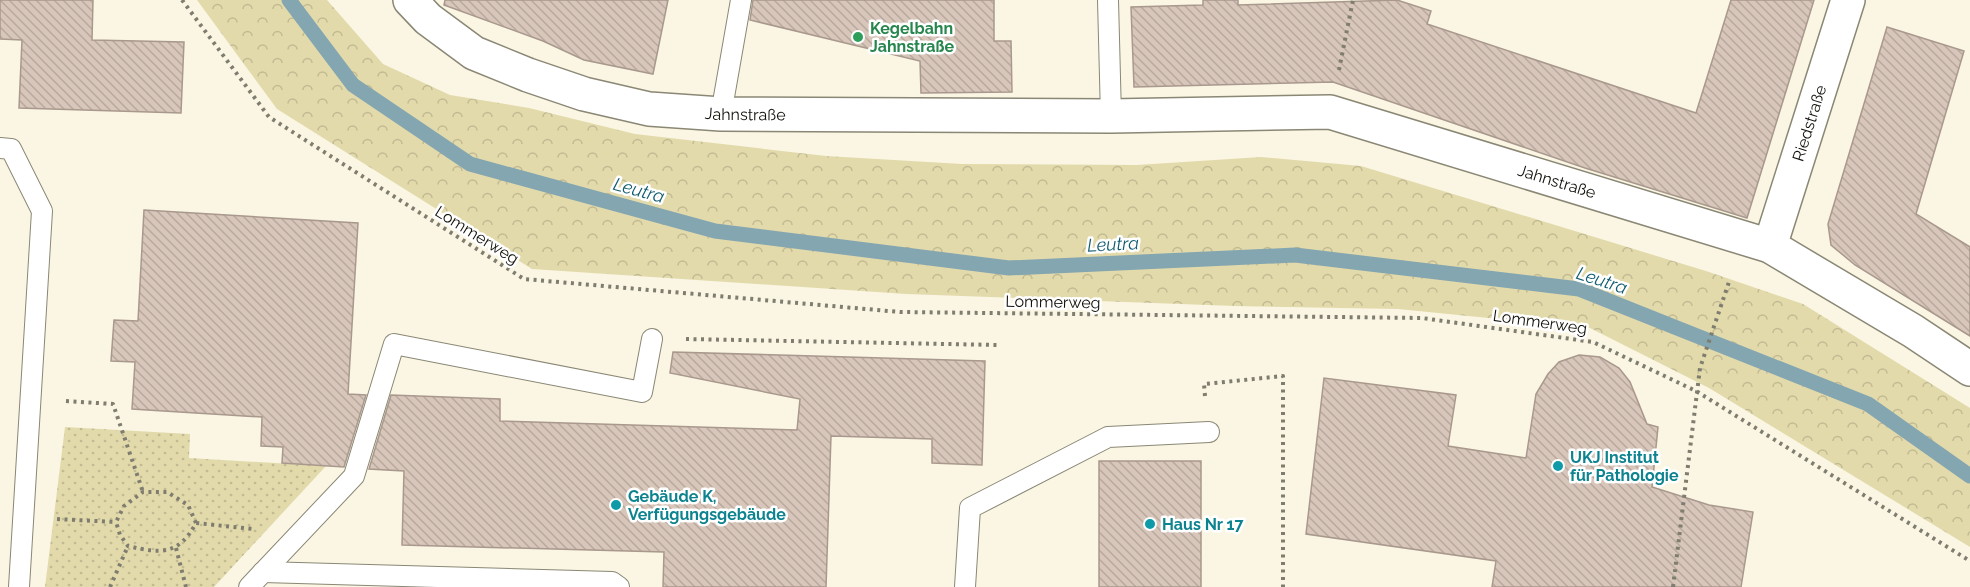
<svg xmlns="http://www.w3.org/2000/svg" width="1970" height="587" font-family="Raleway,sans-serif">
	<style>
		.forest { fill: url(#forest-crowns) }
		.park { fill: url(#park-dots) }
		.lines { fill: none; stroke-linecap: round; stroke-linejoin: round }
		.stream { stroke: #84a6b1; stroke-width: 15 }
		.building { fill: url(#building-back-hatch); stroke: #a9988d; stroke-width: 1.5 }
		.service-casing { stroke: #8a8775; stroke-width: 22 }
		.minor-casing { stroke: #8a8775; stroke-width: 36 }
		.path { stroke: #7f7d70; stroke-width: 4; stroke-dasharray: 3 4.5; stroke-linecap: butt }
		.service { stroke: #fff; stroke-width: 20 }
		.minor { stroke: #fff; stroke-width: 33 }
		.leisure-dot { fill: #2e9e5b; stroke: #fff; stroke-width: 2 }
		.culture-dot { fill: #0f9aa8; stroke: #fff; stroke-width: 2 }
		.labels { text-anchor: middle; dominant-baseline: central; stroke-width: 5; stroke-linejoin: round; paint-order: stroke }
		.leisure-label { font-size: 16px; font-weight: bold; fill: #27864d; stroke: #fff; text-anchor: start }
		.street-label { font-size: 16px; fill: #100f08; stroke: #fff }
		.culture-label { font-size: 16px; font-weight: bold; fill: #0d838f; stroke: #fff; text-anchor: start }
		.water-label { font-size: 18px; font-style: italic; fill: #115c70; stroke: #fff }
	</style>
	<defs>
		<pattern id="forest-crowns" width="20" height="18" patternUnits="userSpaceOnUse" patternTransform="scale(1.5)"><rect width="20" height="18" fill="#e3daab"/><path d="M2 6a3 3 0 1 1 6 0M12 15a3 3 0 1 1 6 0" fill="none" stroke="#c2ba92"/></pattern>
		<pattern id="park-dots" width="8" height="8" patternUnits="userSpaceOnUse" patternTransform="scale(1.5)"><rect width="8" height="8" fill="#e3daab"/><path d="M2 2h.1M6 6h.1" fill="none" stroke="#c2ba92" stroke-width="1.8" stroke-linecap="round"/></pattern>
		<pattern id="building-back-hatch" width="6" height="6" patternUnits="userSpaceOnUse" patternTransform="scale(1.5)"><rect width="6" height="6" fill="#d8c6ba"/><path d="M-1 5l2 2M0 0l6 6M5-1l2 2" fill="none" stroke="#b8a99e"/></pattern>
	</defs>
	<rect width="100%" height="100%" fill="#faf6e3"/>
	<path class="forest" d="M197,0H327L383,64L450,95L529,108L635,134L826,156L962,164L1137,165L1261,157L1361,166L1706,271L1803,304L1970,408V547L1709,388L1590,328L1398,309L1235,306L906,294L532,269L277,109Z"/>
	<path class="park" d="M65,427L190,434L189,458L326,466L214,587H45Z"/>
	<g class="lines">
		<path class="stream" d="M289,0L353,85L470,164L715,231L1009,268L1295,255L1579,289L1868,404L1970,476"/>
	</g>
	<g class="building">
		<path d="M0,0H93L92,40L184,42L181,113L19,108L22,40L0,39Z"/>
		<path d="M445,0H668L653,74L584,60L543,41L444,5Z"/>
		<path d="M753,0H994V41H1011L1012,92L921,93L920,61L750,20Z"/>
		<path d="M1203,0H1238V5L1397,0L1431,11L1427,24L1696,113L1731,0H1814L1747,218L1585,168L1333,82L1134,87L1131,7L1203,5Z"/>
		<path d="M1887,27L1964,51L1916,214L1970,247V336L1855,265L1831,245L1828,224Z"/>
		<path d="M144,210L358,223L348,394L366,395L344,467L282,463L283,447L261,446L262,417L132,409L135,362L111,361L114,320L138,321Z"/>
		<path d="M673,352L985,361L982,465L932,463V439L831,436L826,587H663L664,552L402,545L404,471L369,469L391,395L500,399V421L797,430L800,399L670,373Z"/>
		<path d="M1579,355L1600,357L1619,368L1630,382L1647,424L1658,427L1652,487L1709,505L1753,512L1741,587H1492L1496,561L1306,534L1324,378L1456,395L1448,446L1526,458L1536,394L1548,374L1559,362Z"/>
		<rect x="1099" y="461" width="102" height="126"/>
	</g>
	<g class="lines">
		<g class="service-casing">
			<g id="service">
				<path d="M1108,0L1111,116"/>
				<path d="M721,114L741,0"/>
				<path d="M0,148L11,149L42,211L19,587"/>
				<path d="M263,572L612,582L619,587"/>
				<path d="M249,587L354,476L394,344L642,392L652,339"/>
				<path d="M965,587L970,508L1108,437L1209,432"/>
			</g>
		</g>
		<g class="minor-casing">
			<g id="minor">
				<path id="s1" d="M410,0L428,19L474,53L528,75L584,94L649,109L721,114L1111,116L1330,112L1770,246L1913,331L1970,369"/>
				<path id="s2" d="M1770,246L1848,0"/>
			</g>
		</g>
		<g class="path">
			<path d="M182,0L269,117L524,279L900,312L1422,318L1593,342L1696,391L1970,561"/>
			<path d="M1339,70L1353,0"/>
			<path d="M686,339L998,345"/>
			<path d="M1205,396L1204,384L1283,376V587"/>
			<path d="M66,401L113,404L143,492"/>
			<path d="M57,519L116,522"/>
			<path d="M196,523L188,505L167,492H143L124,506L116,522L120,535L128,546C161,554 179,555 196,523L253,529"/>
			<path d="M176,548L186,587"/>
			<path d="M110,587L128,546"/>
			<path d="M1673,587L1700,368L1730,279"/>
		</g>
		<use href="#service" class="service"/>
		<use href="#minor" class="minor"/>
	</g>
	<circle class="leisure-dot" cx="858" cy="37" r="6"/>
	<g class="culture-dot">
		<circle cx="1558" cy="466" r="6"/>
		<circle cx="616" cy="505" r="6"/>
		<circle cx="1150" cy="524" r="6"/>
	</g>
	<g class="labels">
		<g class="leisure-label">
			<text x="870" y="28">Kegelbahn<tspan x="870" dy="18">Jahnstraße</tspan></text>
		</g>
		<g class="street-label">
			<text stroke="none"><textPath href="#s1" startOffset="364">Jahnstraße</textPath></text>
			<text stroke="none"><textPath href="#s2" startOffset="129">Riedstraße</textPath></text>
			<text stroke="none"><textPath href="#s1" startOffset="1186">Jahnstraße</textPath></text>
			<text transform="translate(477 235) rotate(32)">Lommerweg</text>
			<text transform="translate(1053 302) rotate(1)">Lommerweg</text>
			<text transform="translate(1540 322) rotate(8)">Lommerweg</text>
		</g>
		<g class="culture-label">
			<text x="1570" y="457">UKJ Institut<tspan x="1570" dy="18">für Pathologie</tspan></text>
			<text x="628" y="496">Gebäude K,<tspan x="628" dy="18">Verfügungsgebäude</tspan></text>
			<text x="1162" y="524">Haus Nr 17</text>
		</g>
		<g class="water-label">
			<text transform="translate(639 190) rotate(15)">Leutra</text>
			<text transform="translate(1113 244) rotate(-3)">Leutra</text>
			<text transform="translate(1602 280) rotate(18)">Leutra</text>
		</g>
	</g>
</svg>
